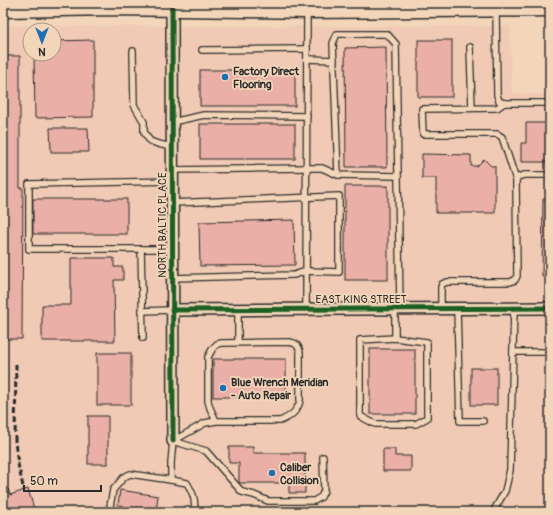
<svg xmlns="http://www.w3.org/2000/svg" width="553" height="515" font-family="Pangolin,sans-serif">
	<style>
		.built { fill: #f0cab4; fill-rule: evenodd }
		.building { fill: #eaafa6; stroke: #2b2b2b }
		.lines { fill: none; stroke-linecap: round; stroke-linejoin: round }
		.service-casing { stroke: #2b2b2b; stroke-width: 8 }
		.minor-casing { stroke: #2b2b2b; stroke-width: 14 }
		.secondary-casing { stroke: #2b2b2b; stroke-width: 19 }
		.service { stroke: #f3d6ba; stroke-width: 5.5 }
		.minor { stroke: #f3d6ba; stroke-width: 11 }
		.secondary { stroke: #f3d6ba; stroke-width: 16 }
		.rail { stroke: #2b2b2b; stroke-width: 3; stroke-dasharray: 6 3; stroke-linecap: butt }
		.cycleway-casing { stroke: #f3d6ba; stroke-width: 8 }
		.cycleway { stroke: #1b5e20; stroke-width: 5 }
		.poi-dot { fill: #1f6fb2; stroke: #f3d6ba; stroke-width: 1.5 }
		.labels { text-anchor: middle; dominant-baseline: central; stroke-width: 3.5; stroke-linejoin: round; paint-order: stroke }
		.poi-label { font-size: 11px; font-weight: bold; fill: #2b2b2b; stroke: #f3d6ba; text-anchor: start }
		.street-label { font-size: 11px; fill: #2b2b2b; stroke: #f3d6ba }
	</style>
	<rect width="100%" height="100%" fill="#f3d6ba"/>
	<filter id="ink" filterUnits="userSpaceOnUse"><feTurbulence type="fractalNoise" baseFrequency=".025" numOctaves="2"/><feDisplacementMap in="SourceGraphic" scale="8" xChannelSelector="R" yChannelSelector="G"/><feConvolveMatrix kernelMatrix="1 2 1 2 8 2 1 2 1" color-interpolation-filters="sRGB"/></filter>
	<g filter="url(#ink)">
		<path class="built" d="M3,26H510L512,93L550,94V512H3ZM30,30H54V54H30Z"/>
		<g class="building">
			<path d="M93,40V117L35,118L34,54H54V41Z"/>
			<rect x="418" y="40" width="34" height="57"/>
			<path d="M386,47L387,167H346L345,48Z"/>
			<path d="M3,56H20V188H23L22,339H3Z"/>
			<rect x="200" y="70" width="95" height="36"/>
			<path d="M526,123H550V162H521V143H526Z"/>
			<rect x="200" y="124" width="95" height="35"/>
			<path d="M50,128H88L89,152H51Z"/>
			<path d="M422,154L471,155V166H477L484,159L491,166H495V213H436V178H422Z"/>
			<rect x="345" y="186" width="43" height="94"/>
			<rect x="33" y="199" width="94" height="35"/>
			<path d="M543,199H550V277H542Z"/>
			<path d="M294,220L295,265L200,266L199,222Z"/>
			<path d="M71,258H114V267H123V280H114L115,341H42V305H71Z"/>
			<rect x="370" y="349" width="45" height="65"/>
			<rect x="97" y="353" width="34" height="52"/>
			<rect x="213" y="359" width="73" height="38"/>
			<rect x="471" y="368" width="26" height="37"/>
			<rect x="88" y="416" width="20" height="48"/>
			<path d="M229,447H253V453H305V493H289V483H239V463H229Z"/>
			<path d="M383,449H395V456H411V471H383Z"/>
			<path d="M8,489L10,495L28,489L35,512H3V491Z"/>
			<path d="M120,490L158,496L156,511L146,509V512H123L124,506L118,505Z"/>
		</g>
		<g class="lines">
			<g class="service-casing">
				<g id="service">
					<path d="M496,10L497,95L499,101L504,103H550"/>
					<path d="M470,47L472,108"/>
					<path d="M202,50L307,49"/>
					<path d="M133,51L134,105L144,122V132L150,141L158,144L172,147"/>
					<path d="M307,59L334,60"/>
					<path d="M504,103L497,108L422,109L423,134H497L502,137L516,180"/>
					<path d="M172,122L204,115L307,116"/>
					<path d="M172,170L307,168H322L338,175L398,176L396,44L387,34H337L333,43L338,175"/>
					<path d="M398,176L400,309"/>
					<path d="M172,181L29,184V249H172"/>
					<path d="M172,203L339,196V272L306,271L294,275L172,278"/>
					<path d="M141,249L143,338"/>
					<path d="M306,309L307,12"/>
					<path d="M395,309V338L360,340V416L375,424H416L427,418V342L395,338"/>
					<path d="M441,309V287L442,284L447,282H510L515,280L517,276L516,180L518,177L524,175H550"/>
					<path d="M457,309L460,421H483"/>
					<path d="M238,310V342"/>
					<path d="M142,311L172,310"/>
					<path d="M513,352H550"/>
					<path d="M173,441L205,423L216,421H280C290,417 297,412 300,401V353C299,345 296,343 289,342L222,343L217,344L213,348L208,357V401L210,408L216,421"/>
					<path d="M173,441L206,451L242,492L254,495L268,501H314L321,497L324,491L323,457"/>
					<path d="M171,480V463L173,441"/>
					<path d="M109,512L113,490L124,477L130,474L171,480L187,483C193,493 196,500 194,512"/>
					<path d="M493,512L505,491L510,470L514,308"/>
				</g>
			</g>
			<g class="minor-casing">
				<g id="minor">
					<path d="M172,3L173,441"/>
					<path d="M172,310L550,308"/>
				</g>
			</g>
			<g class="secondary-casing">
				<path id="secondary" d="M3,9L114,7L307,10L550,8"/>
			</g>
			<use href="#service" class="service"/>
			<use href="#minor" class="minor"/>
			<use href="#secondary" class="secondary"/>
			<path class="rail" d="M16,364L15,441L18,464L24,491"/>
			<g class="cycleway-casing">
				<g id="cycleway">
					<path d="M172,3L173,441"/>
					<path d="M172,310L550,308"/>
				</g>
			</g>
			<use href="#cycleway" class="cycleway"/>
		</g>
	</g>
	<g class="poi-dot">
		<circle cx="225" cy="77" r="4"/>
		<circle cx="223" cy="388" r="4"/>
		<circle cx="272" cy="473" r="4"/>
	</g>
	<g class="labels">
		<g class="poi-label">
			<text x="233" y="71">Factory Direct<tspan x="233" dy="13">Flooring</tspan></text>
			<text x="231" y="382">Blue Wrench Meridian<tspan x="231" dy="13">- Auto Repair</tspan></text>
			<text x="280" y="467">Caliber<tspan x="280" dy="13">Collision</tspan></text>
		</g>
		<g class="street-label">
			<text transform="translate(162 225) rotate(-90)">NORTH BALTIC PLACE</text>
			<text x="361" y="299">EAST KING STREET</text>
		</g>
	</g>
	<rect width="553" height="515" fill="none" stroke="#f3d6ba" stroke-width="16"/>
	<rect x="8" y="8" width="537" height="499" fill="none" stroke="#2b2b2b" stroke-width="1.5" filter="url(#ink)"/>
	<g transform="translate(42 42) rotate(180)"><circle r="19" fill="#f3d6ba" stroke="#a39281"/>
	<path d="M0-3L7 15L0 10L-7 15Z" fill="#1f6fb2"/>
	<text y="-6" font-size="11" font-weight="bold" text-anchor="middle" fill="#2b2b2b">N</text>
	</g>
	<path d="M24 485v6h77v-6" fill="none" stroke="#2b2b2b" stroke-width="2"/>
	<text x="30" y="485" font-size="12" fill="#2b2b2b" stroke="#f3d6ba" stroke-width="3" paint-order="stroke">50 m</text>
</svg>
